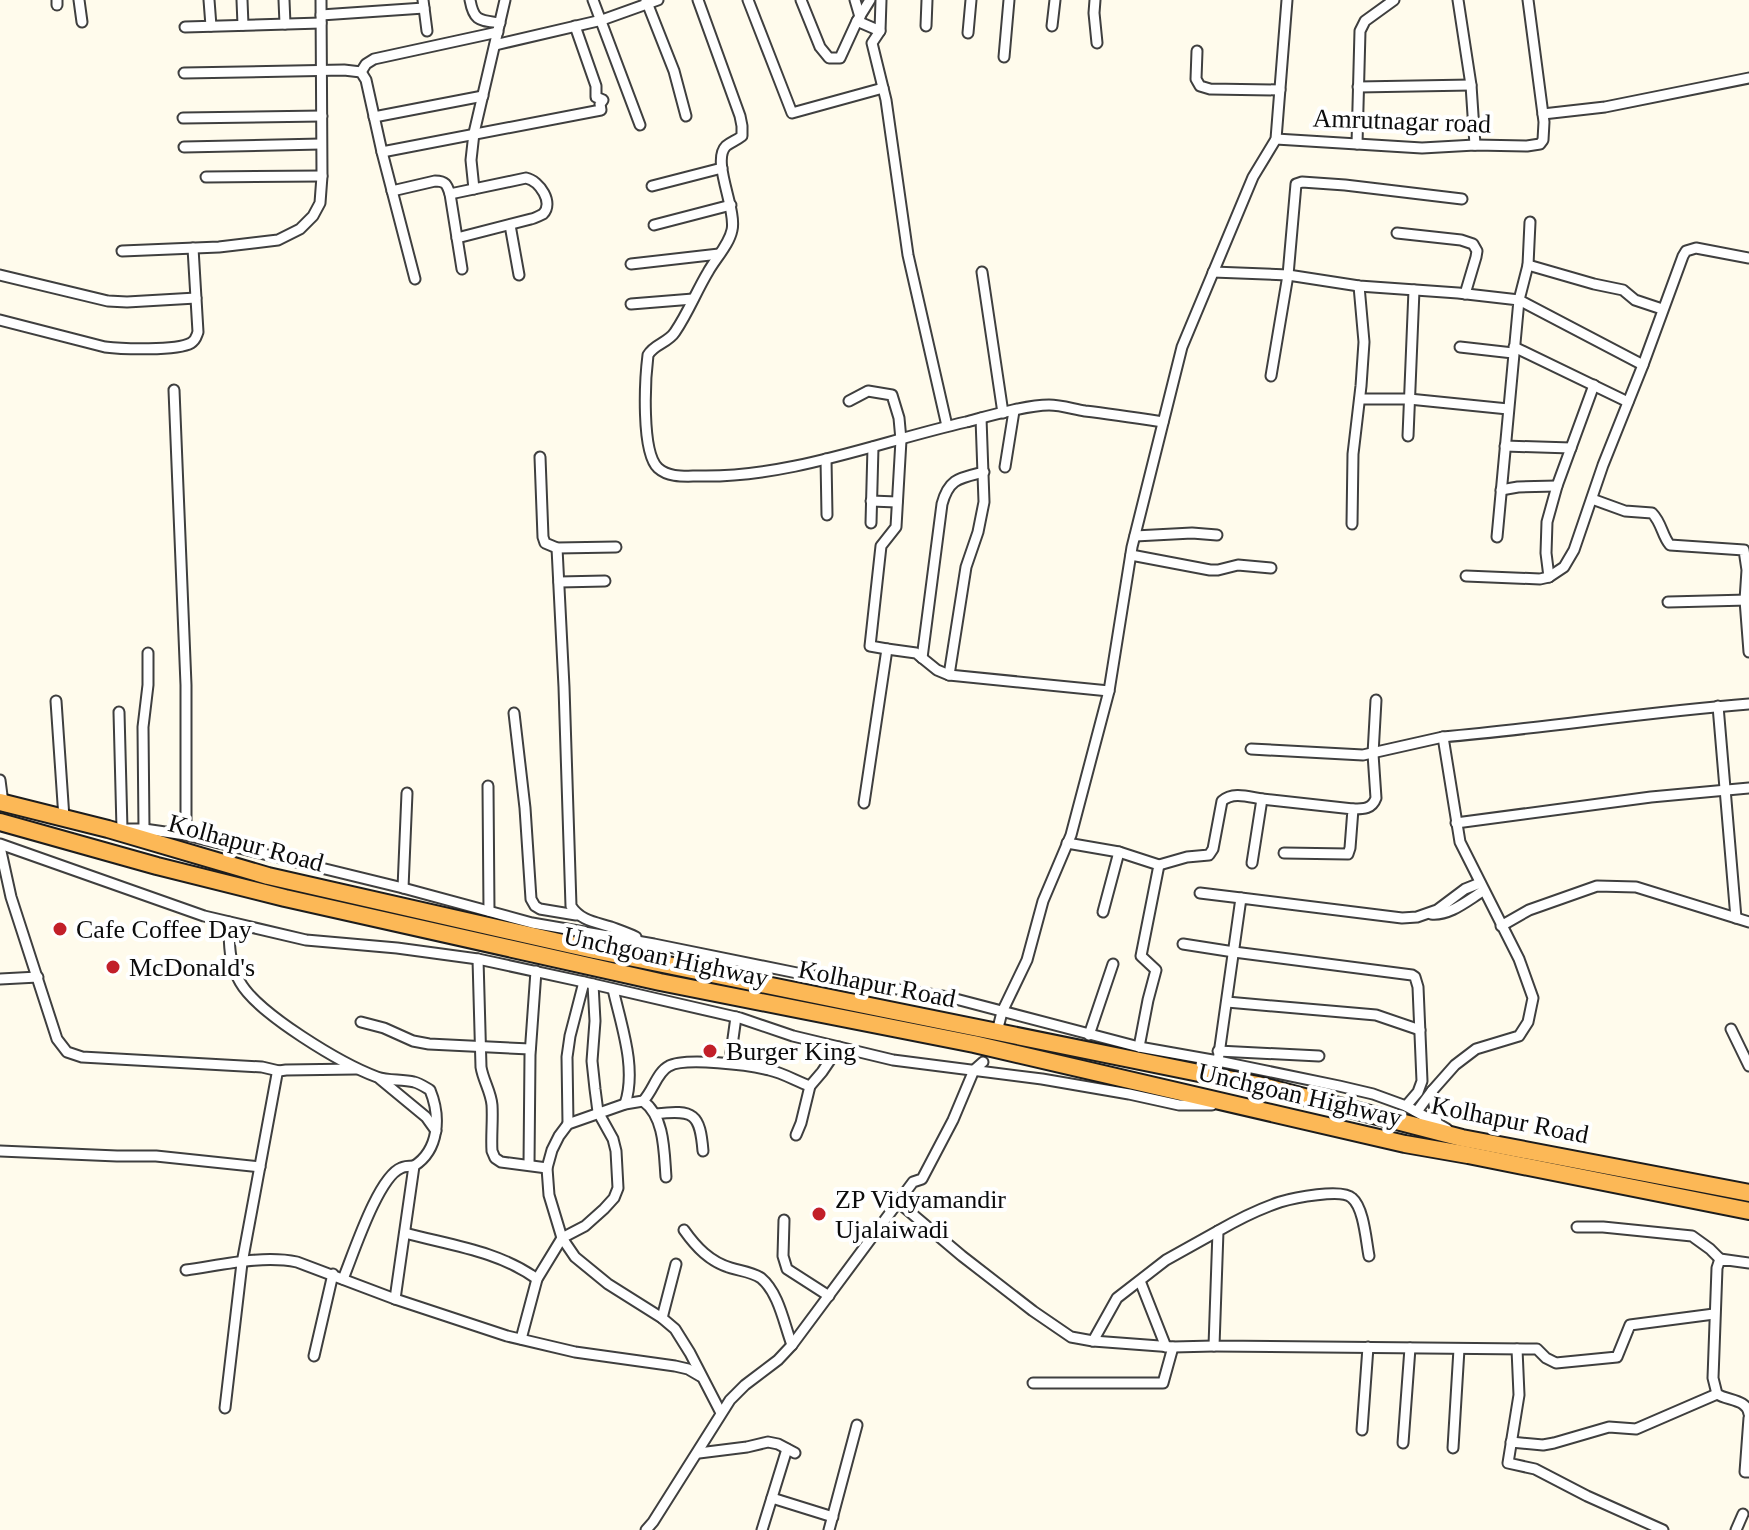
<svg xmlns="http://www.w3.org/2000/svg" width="1749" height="1530" font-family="Georgia,serif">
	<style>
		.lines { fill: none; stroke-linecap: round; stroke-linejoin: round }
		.minor-casing { stroke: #3f3f3f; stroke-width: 13 }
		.trunk-casing { stroke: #1d1d1d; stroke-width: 20 }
		.minor { stroke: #fff; stroke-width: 9 }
		.trunk { stroke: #fcb856; stroke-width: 16 }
		.poi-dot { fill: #c21f29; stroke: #fff; stroke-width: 3 }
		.labels { text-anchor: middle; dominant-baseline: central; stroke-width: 8; stroke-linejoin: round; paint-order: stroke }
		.street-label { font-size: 26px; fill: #0c0c0c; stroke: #fff }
		.poi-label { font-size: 26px; fill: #0c0c0c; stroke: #fff; text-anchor: start }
	</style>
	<rect width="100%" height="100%" fill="#fffbec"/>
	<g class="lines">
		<g class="minor-casing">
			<g id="minor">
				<path d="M57,0V5"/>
				<path d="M79,0L82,22"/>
				<path d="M209,0L211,26"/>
				<path d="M242,0L243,25"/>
				<path d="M284,0L285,24"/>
				<path d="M423,0L427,31"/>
				<path d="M470,0C474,22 480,20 500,23"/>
				<path d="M593,0L640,125"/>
				<path d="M646,0L674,71L686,116"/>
				<path d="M698,0L740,116L742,126V136C737,140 731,142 726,146C711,161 737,209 732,230C729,245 715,259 708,272C696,292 688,313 675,332C668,343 654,344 648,355C645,379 641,452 658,468C669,478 685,476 699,476C790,478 878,442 966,422C989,416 1026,405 1049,405C1061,405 1073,409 1085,411C1111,414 1137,418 1163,422"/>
				<path d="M748,0L792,113L883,88"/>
				<path d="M801,0L820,47L829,58H840L857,21L870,0"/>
				<path d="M855,0L860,17"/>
				<path d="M881,0L880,31L872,43L886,100L908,255L947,426"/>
				<path d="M1095,0L1094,13L1097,43"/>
				<path d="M1458,0L1471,85L1475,145"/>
				<path d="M321,15L424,8"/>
				<path d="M857,21L880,31"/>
				<path d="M926,26L927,0"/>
				<path d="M1052,26L1055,0"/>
				<path d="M185,27L321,23"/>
				<path d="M968,33L971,0"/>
				<path d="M495,45L602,20L658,0"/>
				<path d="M1197,51L1196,79L1200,86L1210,89L1280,90"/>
				<path d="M1004,57L1009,0"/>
				<path d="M361,72L366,64L374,59L498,32"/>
				<path d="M184,73L344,70L361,72L366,80L382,152L415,279"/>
				<path d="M1358,87L1471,85"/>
				<path d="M1543,114L1605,107L1749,78"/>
				<path d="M374,117L483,96"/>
				<path d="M183,118L322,116"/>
				<path d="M1276,139L1422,148L1475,145L1527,146L1540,144L1543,140L1544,122L1528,0"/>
				<path d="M1357,144L1360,31L1365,21L1394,0"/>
				<path d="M184,147L321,144"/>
				<path d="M382,152L601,110L600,104L603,100L596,97V86L575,26"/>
				<path d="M206,177L322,176"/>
				<path d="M652,186L722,168"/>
				<path d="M474,189L471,160L474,133L505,0"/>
				<path d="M392,191L435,181C446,181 447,185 450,194L462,269"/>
				<path d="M450,194L526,178C540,181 554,203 543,214C541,215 533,219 531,219L457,238"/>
				<path d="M1530,222L1528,265L1519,300L1643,365"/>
				<path d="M510,225L519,275"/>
				<path d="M654,225L731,205"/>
				<path d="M1397,233L1461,240L1473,244L1477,251L1476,257L1465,294"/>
				<path d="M122,251L219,247L278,240L300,229L313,216L320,203L322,176L321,0"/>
				<path d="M631,264L719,254"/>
				<path d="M1528,265L1594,284L1623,290L1635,300L1662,309"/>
				<path d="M982,272L1003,413"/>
				<path d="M1213,272L1288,275L1359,286L1458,293L1519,300L1497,537"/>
				<path d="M0,275L108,301L127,302L196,298"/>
				<path d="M631,304L693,299"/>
				<path d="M0,320L105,347C121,349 177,351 191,343C196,340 196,337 198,332L193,248"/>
				<path d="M1460,347L1513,353"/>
				<path d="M1514,347L1628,402"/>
				<path d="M1271,376L1288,275L1296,184L1302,182L1345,185L1462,199"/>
				<path d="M174,390L186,685V835"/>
				<path d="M1360,399H1409L1508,409"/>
				<path d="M849,401L868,391L892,395L899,418L901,440L896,527L881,546L870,646L887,649L864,803"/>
				<path d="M1408,436L1414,290"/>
				<path d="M1505,446L1571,448"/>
				<path d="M540,457L543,537L545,543L557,548L616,547"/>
				<path d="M826,459L827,515"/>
				<path d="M1005,467L1014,411"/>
				<path d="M1501,490L1518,487L1557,486"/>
				<path d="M1592,499L1625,511L1652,513C1662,523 1662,536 1670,545L1744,550L1747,570L1745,600L1749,652"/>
				<path d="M871,501L897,502"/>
				<path d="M871,523L873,447"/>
				<path d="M1352,524L1353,454L1361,386L1364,342L1359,286"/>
				<path d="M1135,536L1192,533L1217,535"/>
				<path d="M557,548L564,687L571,906C581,921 595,922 611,927C619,930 628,933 636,937"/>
				<path d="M1131,555L1210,570H1218L1238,565L1271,568"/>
				<path d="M1466,576L1540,579L1549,577L1564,567L1574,550L1603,465L1643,365L1683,256L1686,251L1696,248L1749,258"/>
				<path d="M1549,577L1546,553L1547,522L1557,486L1594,385"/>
				<path d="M559,582L605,581"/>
				<path d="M1668,602L1748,600"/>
				<path d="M887,649L916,653L937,670L949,675L1109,691"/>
				<path d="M922,658L942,504C949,478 960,478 984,472"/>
				<path d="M949,675L966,567L978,532L984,502L981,418"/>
				<path d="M56,701L64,818"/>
				<path d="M1718,706L1736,918"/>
				<path d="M119,712L122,829"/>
				<path d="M514,713L525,808L531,899L535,906L540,909L576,915"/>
				<path d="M1251,749L1363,755L1443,737"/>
				<path d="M0,780L3,803"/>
				<path d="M488,786L489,911"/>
				<path d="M1262,799L1353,809L1350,848L1348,854L1284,853"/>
				<path d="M1353,809C1364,809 1372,809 1376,798L1373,754L1376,700"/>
				<path d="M1456,823L1651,797L1749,788"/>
				<path d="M124,829H144L186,835L403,888L532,923L654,944L802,974L948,997L1139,1047L1218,1061L1339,1086L1373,1094L1406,1106L1447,1129"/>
				<path d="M144,829L143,727L148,685V653"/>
				<path d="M1067,843L1119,852L1159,865L1141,956L1156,970L1148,1000L1139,1047"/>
				<path d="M0,844L204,916L306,940L397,948L478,959L584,982L740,1018L793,1036L893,1060L1042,1079L1129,1094L1179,1105H1212"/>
				<path d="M0,847L11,897L57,1039L67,1052L82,1057L262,1067L279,1071"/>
				<path d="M1159,865L1187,857L1209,855L1213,849L1222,801C1233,791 1249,797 1262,799L1252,863"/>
				<path d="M403,888L407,793"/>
				<path d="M1200,893L1241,898"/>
				<path d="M1103,912L1119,852"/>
				<path d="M1431,914C1450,916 1468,900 1483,891"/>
				<path d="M229,922C229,943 229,964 240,982C258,1014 342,1064 377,1077C388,1081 402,1079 414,1082C419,1083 425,1087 430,1090C441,1117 439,1150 414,1166L395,1299"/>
				<path d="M1501,926L1529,910L1597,886L1636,887L1749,922"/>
				<path d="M1183,944L1234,952L1412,975L1415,977L1418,987L1422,1081L1418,1092L1406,1106"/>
				<path d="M478,959L481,1067C483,1080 491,1092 492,1105C493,1120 491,1136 492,1151L495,1158L501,1162L547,1168"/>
				<path d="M0,979L38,977"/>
				<path d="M613,989C621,1025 637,1068 625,1104"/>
				<path d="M1227,1002L1376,1015L1420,1030"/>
				<path d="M361,1022L384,1028L413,1041L429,1044L530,1049"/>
				<path d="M998,1028L1002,1012L1027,960L1043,901L1071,835L1109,691L1132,547L1182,347L1253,177L1276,139L1287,0"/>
				<path d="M1731,1029L1749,1066"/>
				<path d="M1089,1035L1113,964"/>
				<path d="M1218,1051L1319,1056"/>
				<path d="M731,1053L736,1017"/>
				<path d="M1218,1061L1241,898L1402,918L1417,917L1437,910L1465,889L1480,883"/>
				<path d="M380,1079L426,1117L436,1131"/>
				<path d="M643,1101C665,1117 664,1152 666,1177"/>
				<path d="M1415,1111L1418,1110L1432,1091"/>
				<path d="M656,1114C694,1109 700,1114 703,1151"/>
				<path d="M1437,1123L1432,1091L1455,1065L1476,1049L1519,1036L1528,1022L1533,998L1519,959L1460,842L1443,737C1545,728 1646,712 1749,704"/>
				<path d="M568,1124L567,1057L570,1036L584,982"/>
				<path d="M796,1135L801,1123L810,1086L822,1072L839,1047"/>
				<path d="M0,1151L117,1156H156L260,1167"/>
				<path d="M529,1165L530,1055L536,971"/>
				<path d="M898,1202L962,1256L1033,1311L1071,1337L1093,1341L1173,1347L1214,1346"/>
				<path d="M784,1220L783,1256L787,1269L829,1296"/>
				<path d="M1577,1227H1603L1692,1236L1710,1249L1720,1259"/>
				<path d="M684,1230C696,1247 710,1262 731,1268C741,1271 752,1272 761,1278C779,1293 784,1324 792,1345"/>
				<path d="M405,1233C449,1245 499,1251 537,1279"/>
				<path d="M1369,1256C1366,1241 1364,1208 1352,1198C1342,1188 1293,1198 1280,1202C1259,1209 1237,1220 1218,1231L1214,1346L1537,1349L1546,1358L1556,1363L1617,1357L1630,1325L1714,1314"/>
				<path d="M1749,1263L1720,1259L1717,1268L1713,1378L1717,1394C1728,1401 1747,1399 1749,1414"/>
				<path d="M186,1270C222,1265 262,1255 297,1262L395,1299L507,1336L575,1352L675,1366L688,1369L700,1376"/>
				<path d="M343,1279C353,1255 378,1177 401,1168C405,1166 409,1166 414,1166"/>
				<path d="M1140,1281L1166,1347"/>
				<path d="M662,1318L676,1264"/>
				<path d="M521,1339L537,1279L562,1238L585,1226L604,1209L614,1198L618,1188L616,1151L613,1139L598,1112L595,1089L592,1061L595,1021L593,984"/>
				<path d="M1093,1341L1117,1298L1166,1260L1218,1231"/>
				<path d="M1517,1349L1519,1395L1508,1463L1535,1469L1587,1496L1663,1530"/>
				<path d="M314,1356L333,1274"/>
				<path d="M1033,1383H1163L1173,1347"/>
				<path d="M225,1408L242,1263L277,1074L279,1071L286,1070L356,1069"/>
				<path d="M721,1413L690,1353L675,1329L662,1318L608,1284L575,1257L562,1238L549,1195L547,1168L552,1150L559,1136L568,1124L625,1104L643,1101C653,1091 657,1072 669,1066C685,1057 750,1065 769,1070C783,1073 796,1081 810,1086"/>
				<path d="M1749,1418L1745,1472H1749"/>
				<path d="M1362,1430L1368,1347"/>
				<path d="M1511,1442L1543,1445L1554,1443L1609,1427L1636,1429L1717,1394"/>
				<path d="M1403,1443L1410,1348"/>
				<path d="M1453,1448L1459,1349"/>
				<path d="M699,1453L747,1447L768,1442L778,1444L795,1453"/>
				<path d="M772,1498L833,1517"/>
				<path d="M646,1530L653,1522L730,1400L745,1385L778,1360L792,1345L913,1182L922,1179L953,1120L974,1070L983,1062"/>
				<path d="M762,1530L787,1449"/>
				<path d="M829,1530L857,1425"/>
				<path d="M1736,1530L1743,1514"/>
			</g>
		</g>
		<g class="trunk-casing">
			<g id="trunk">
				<path d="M0,802L108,829L268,876L594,950L1258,1085L1462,1138L1749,1193"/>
				<path d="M0,822L157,866L285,898L660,982L974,1044L1405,1144L1468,1155L1749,1211"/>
			</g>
		</g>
		<use href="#minor" class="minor"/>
		<use href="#trunk" class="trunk"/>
	</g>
	<g class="poi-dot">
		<circle cx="60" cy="929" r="8"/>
		<circle cx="113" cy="967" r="8"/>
		<circle cx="710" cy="1051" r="8"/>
		<circle cx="819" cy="1214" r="8"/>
	</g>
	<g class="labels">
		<g class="street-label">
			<text transform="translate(1402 121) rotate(2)">Amrutnagar road</text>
			<text transform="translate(246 843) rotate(15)">Kolhapur Road</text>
			<text transform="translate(666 957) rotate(12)">Unchgoan Highway</text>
			<text transform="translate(877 984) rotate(11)">Kolhapur Road</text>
			<text transform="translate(1300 1095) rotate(13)">Unchgoan Highway</text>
			<text transform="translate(1510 1120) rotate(11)">Kolhapur Road</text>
		</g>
		<g class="poi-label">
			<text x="76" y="929">Cafe Coffee Day</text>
			<text x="129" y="967">McDonald's</text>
			<text x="726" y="1051">Burger King</text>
			<text x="835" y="1199">ZP Vidyamandir<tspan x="835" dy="30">Ujalaiwadi</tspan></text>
		</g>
	</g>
</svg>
